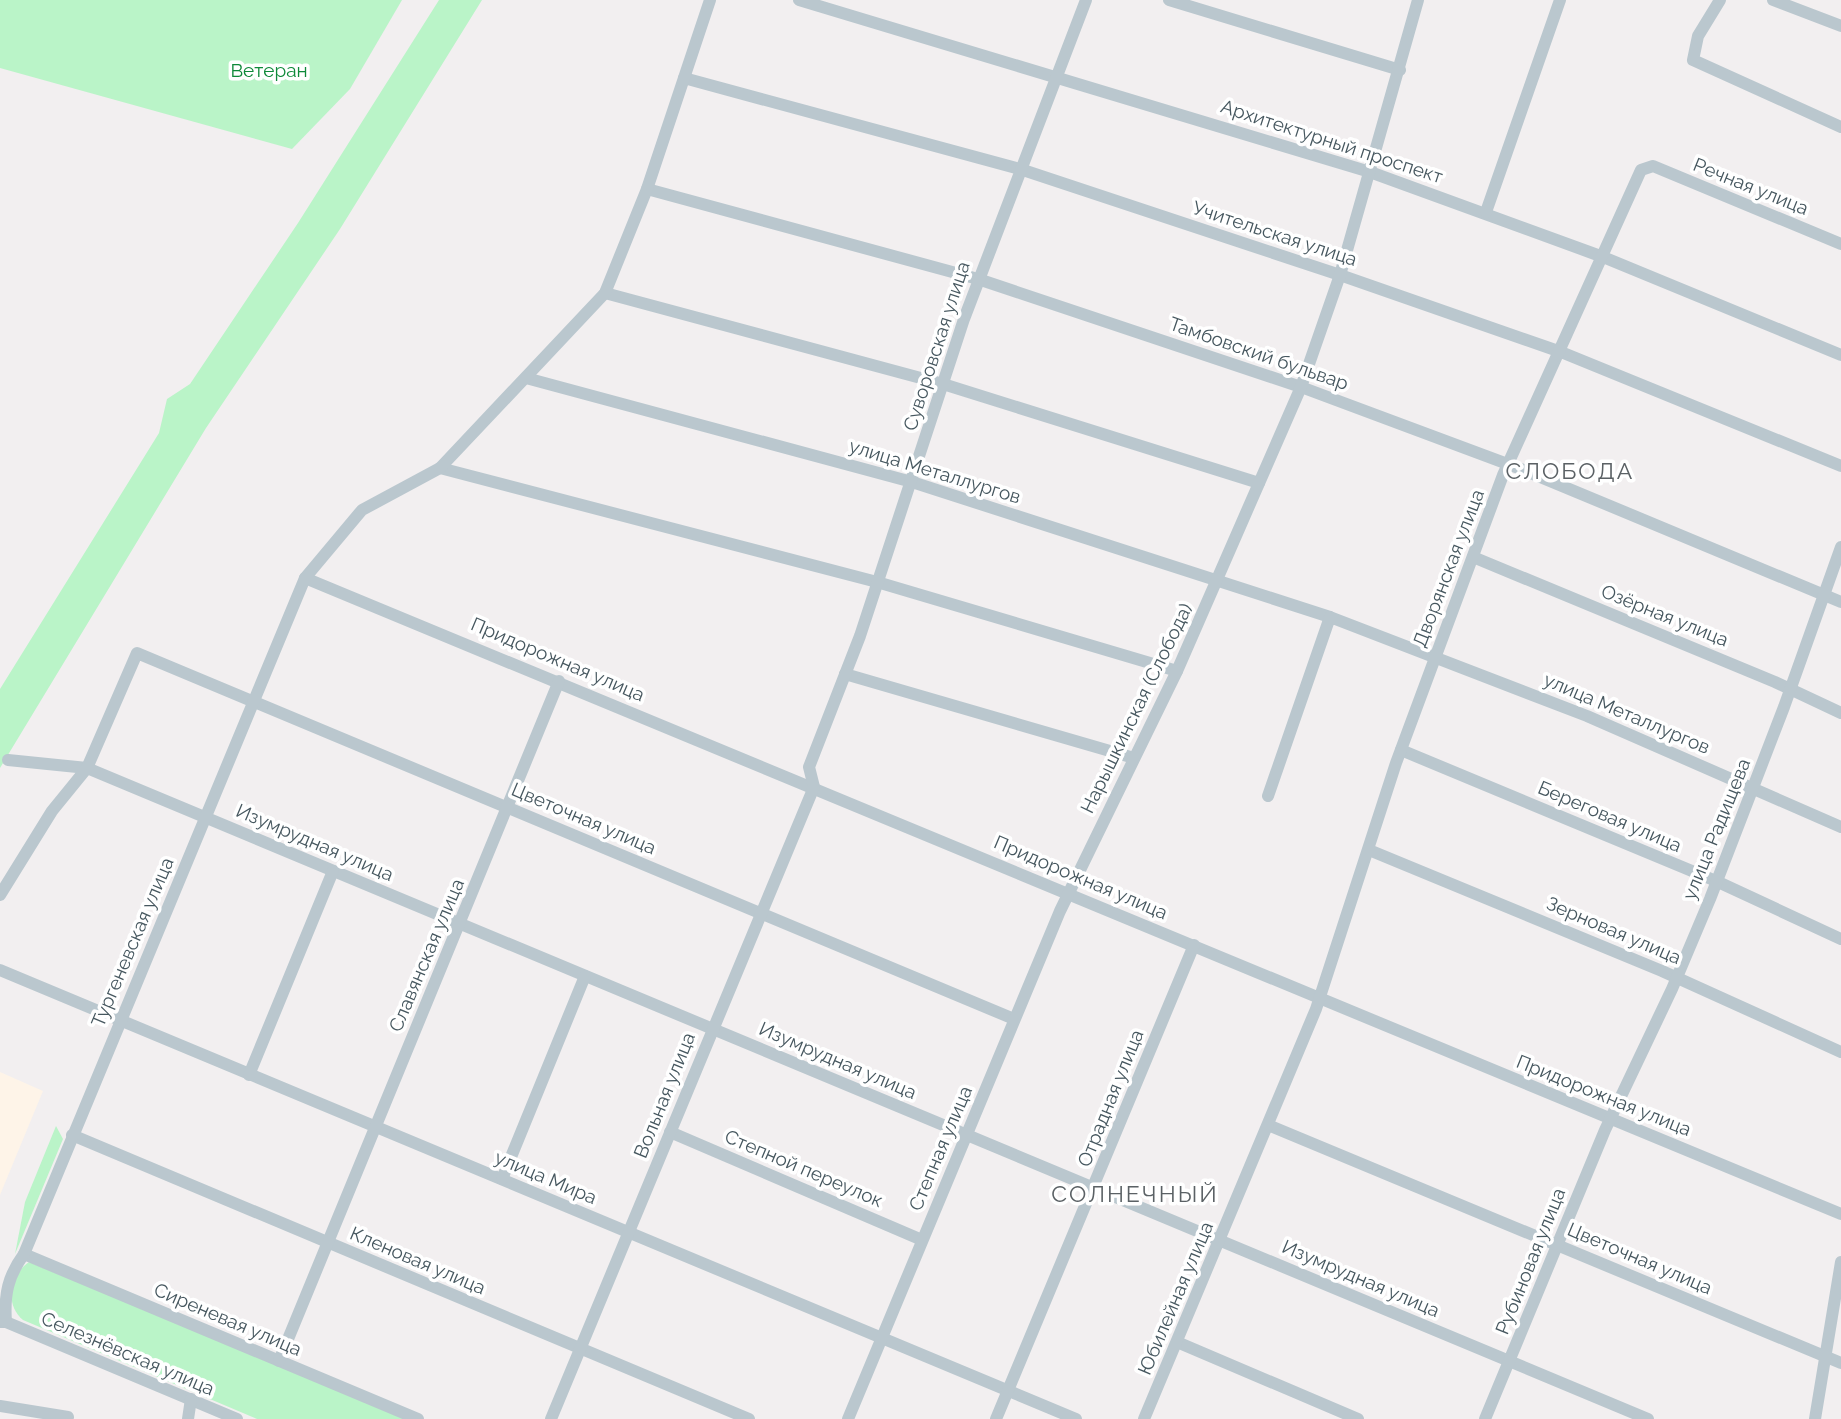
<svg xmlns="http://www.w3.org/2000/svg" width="1841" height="1419" font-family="Raleway,sans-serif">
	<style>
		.commercial { fill: #fef4e8 }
		.green { fill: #baf4c8 }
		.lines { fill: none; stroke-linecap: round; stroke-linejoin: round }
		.minor { stroke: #bac7ce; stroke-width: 12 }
		.labels { text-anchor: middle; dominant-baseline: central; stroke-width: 7; stroke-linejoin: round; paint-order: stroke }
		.park-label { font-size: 19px; fill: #0e8939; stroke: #fff }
		.street-label { font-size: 19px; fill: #46575f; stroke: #fff }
		.quarter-label { font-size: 23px; letter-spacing: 2px; fill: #5b6165; stroke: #fff }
	</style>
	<rect width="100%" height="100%" fill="#f2eff0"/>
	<path class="commercial" d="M0,1072L43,1091L0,1195Z"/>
	<g class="green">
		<path d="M0,0H402L350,89L292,149L0,68Z"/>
		<path d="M439,0H482L340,229L206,428L0,768V689L159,433L167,399L190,384L298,223Z"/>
		<path d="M56,1126L63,1139L15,1254L25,1202Z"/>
		<path d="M29,1262L408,1419H257L23,1320C4,1304 10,1275 29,1262Z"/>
	</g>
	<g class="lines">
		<g class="minor">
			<path d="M799,0L1370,172L1603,257L1841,355"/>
			<path d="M1169,0L1400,70"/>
			<path d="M1720,0L1698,36L1693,60L1841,127"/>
			<path d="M1773,0L1841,26"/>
			<path d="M684,78L1020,169L1340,275L1561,352L1841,466"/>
			<path d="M647,189L978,279L1301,387L1526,471L1841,602"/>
			<path d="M1486,212L1560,0"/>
			<path d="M605,293L943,384L1259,483"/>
			<path d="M526,378L912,482L1330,617"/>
			<path d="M440,468L877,582L1177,671"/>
			<path d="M1473,557L1775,682L1841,713"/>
			<path d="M305,578L1841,1214"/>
			<path d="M845,674L1134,758"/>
			<path d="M1401,750L1716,881L1841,939"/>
			<path d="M8,760L87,768L1648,1419"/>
			<path d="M1268,796L1330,617L1587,716L1841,827"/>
			<path d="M1369,850L1662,971L1841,1052"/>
			<path d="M0,895L52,811L87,768L137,653L1014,1019"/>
			<path d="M0,970L1076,1419"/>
			<path d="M249,1075L333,871"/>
			<path d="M1268,1125L1841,1363"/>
			<path d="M670,1132L922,1240"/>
			<path d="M72,1135L749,1419"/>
			<path d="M502,1179L585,976"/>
			<path d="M24,1254L418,1419"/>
			<path d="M0,1322H6L237,1419"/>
			<path d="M6,1322C4,1294 8,1276 24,1254L305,578L362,510L440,468L605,293L647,189L710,0"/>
			<path d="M1177,1342L1358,1419"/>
			<path d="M279,1361L559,681"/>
			<path d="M0,1406L68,1417"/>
			<path d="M188,1419L191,1399"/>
			<path d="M551,1419L814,787L809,767L860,636L964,319L1086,0"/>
			<path d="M848,1419L1060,911L1177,671L1301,387L1340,275L1418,0"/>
			<path d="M996,1419L1194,945"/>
			<path d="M1144,1419L1316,1009L1396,763L1503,475L1641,170L1653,166L1841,244"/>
			<path d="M1485,1419L1605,1130L1672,989L1710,899L1784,707L1841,547"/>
			<path d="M1815,1419L1841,1262"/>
		</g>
	</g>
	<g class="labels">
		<g class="park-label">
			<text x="269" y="70">Ветеран</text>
		</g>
		<g class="street-label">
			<text transform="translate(1332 141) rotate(18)">Архитектурный проспект</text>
			<text transform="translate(1751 186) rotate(22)">Речная улица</text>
			<text transform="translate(1275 233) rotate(18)">Учительская улица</text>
			<text transform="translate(936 346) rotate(-72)">Суворовская улица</text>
			<text transform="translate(1259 353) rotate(19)">Тамбовский бульвар</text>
			<text transform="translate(935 471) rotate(17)">улица Металлургов</text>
			<text transform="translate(1448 568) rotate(-69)">Дворянская улица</text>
			<text transform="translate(1665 615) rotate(22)">Озёрная улица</text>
			<text transform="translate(558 659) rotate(23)">Придорожная улица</text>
			<text transform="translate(1136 708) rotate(-64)">Нарышкинская (Слобода)</text>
			<text transform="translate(1627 713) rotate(23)">улица Металлургов</text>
			<text transform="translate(1610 816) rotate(23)">Береговая улица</text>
			<text transform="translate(584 818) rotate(23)">Цветочная улица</text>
			<text transform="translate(1716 829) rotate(-68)">улица Радищева</text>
			<text transform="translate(315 842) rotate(23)">Изумрудная улица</text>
			<text transform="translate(1081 877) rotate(23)">Придорожная улица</text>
			<text transform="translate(1614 930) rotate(23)">Зерновая улица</text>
			<text transform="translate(132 942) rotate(-67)">Тургеневская улица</text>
			<text transform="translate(426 955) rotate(-67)">Славянская улица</text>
			<text transform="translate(838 1060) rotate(23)">Изумрудная улица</text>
			<text transform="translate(664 1095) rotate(-68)">Вольная улица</text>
			<text transform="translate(1604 1095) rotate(22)">Придорожная улица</text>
			<text transform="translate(1110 1098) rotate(-68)">Отрадная улица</text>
			<text transform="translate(940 1148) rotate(-67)">Степная улица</text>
			<text transform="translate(804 1168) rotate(23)">Степной переулок</text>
			<text transform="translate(546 1177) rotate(23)">улица Мира</text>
			<text transform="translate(1640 1258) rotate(23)">Цветочная улица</text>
			<text transform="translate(418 1260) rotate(23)">Кленовая улица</text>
			<text transform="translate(1530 1261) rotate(-68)">Рубиновая улица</text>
			<text transform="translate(1361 1278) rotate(23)">Изумрудная улица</text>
			<text transform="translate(1175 1298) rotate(-67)">Юбилейная улица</text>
			<text transform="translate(228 1319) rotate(23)">Сиреневая улица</text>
			<text transform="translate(128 1353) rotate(23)">Селезнёвская улица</text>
		</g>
		<g class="quarter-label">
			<text x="1570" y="470">СЛОБОДА</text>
			<text x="1135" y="1193">СОЛНЕЧНЫЙ</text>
		</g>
	</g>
</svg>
